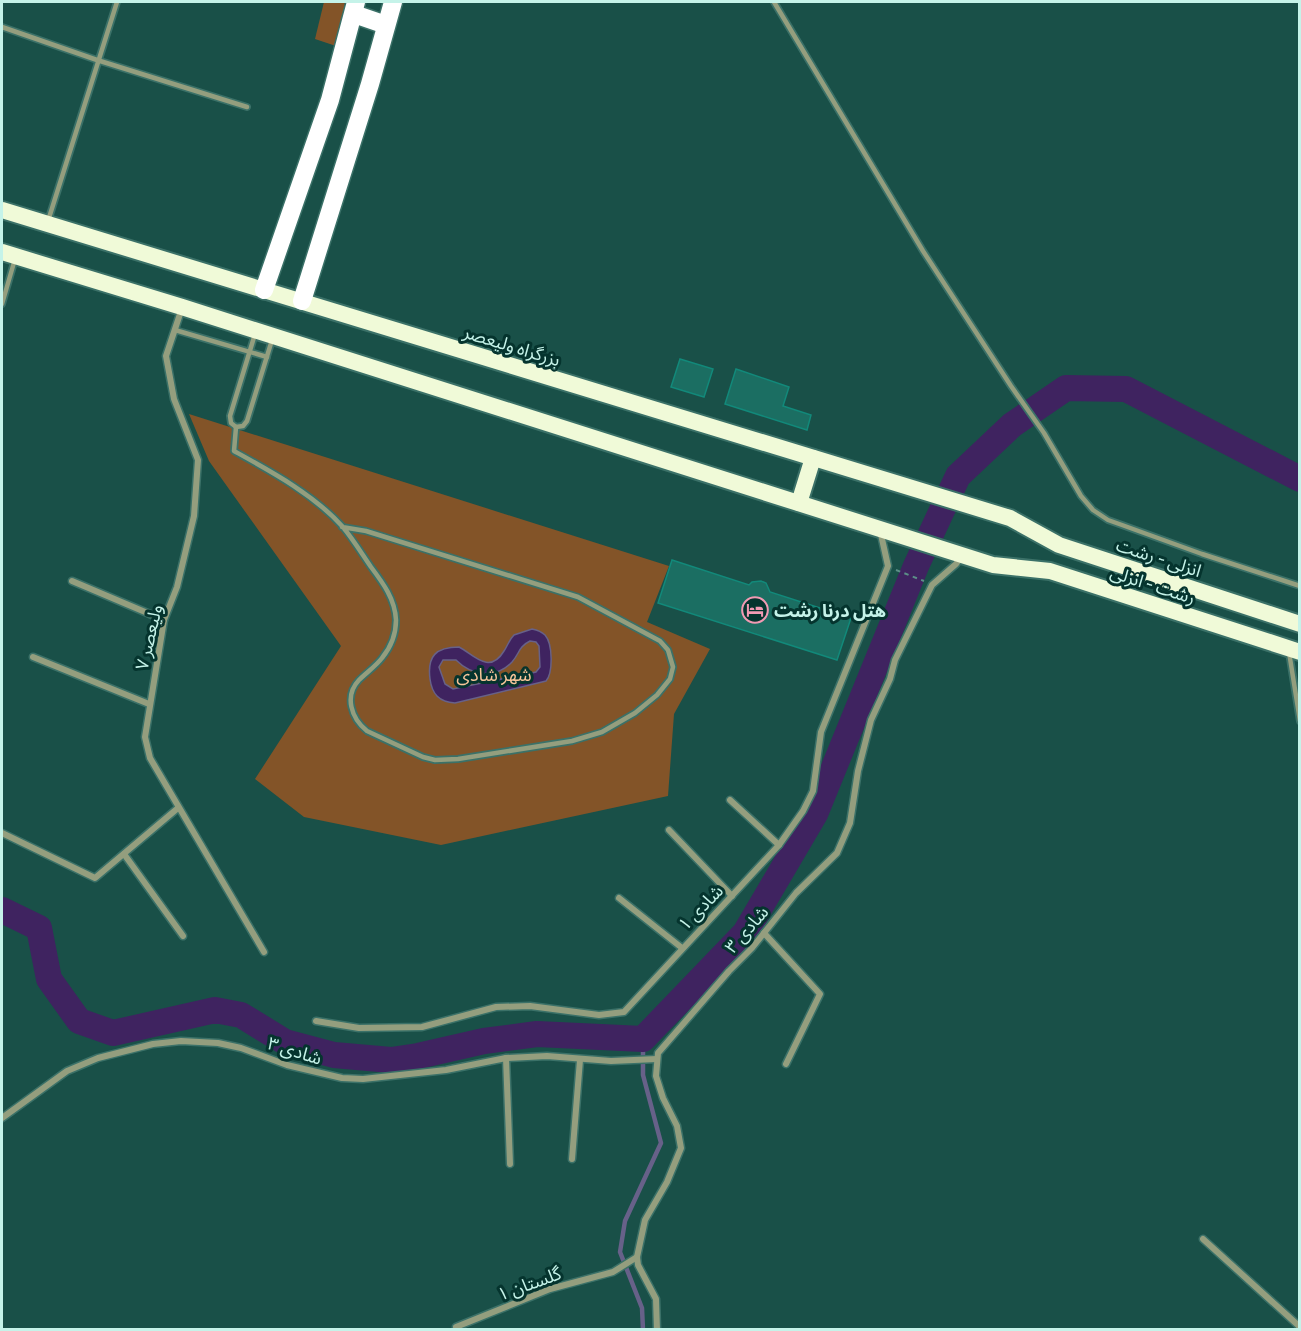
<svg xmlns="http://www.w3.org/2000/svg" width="1301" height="1331" font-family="Commissioner,'Noto Sans Arabic',sans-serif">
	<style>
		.green { fill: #835428 }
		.water { fill: #3f2360; stroke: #676189; stroke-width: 1.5; fill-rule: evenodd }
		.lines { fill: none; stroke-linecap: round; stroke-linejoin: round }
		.stream { stroke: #676189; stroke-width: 4.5 }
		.river { stroke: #3f2360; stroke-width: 26 }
		.building { fill: #1b6e62; stroke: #12897a; stroke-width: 1.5 }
		.service-casing { stroke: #3b7168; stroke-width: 8 }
		.minor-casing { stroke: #3b7168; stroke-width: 9 }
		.trunk-casing { stroke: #3b7168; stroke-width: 20 }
		.motorway-casing { stroke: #3b7168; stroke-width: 21 }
		.path { stroke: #5c8f87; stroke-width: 2; stroke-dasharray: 4.5 4.5; stroke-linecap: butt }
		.service { stroke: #949e7e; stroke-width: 4.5 }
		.minor { stroke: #949e7e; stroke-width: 6 }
		.trunk { stroke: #f0fad8; stroke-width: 16 }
		.motorway { stroke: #fff; stroke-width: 18 }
		.labels { text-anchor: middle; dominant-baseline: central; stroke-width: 6; stroke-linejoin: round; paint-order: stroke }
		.street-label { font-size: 18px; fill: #c5f3e9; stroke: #05342e }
		.poi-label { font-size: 18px; font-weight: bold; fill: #c5f3e9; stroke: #05342e; text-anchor: start }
		.park-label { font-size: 18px; fill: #f8c59a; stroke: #05342e }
	</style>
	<rect width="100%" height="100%" fill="#195048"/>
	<g class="green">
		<path d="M324,2H345L339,47L315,39Z"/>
		<path d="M189,414L669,566L647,622L710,649L674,714L668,796L441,845L304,817L255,779L341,646L209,461Z"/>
	</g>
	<path class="water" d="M532,629C537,630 541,631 545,635C553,644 553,673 546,681L455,703C439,702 432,694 430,679C427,656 436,647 459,647C472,653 489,676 504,651C508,645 509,640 514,635ZM530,641L536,642L539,646L540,667L536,672L453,689L445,684L439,667L443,660H456C471,675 495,680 512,662C520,653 518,647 530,641Z"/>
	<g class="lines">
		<path class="stream" d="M643,1039V1075L661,1143L625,1221L620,1252L642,1308L643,1330"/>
		<path class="river" d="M2,910L39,928L49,979L79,1021L113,1033L215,1010L241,1015L285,1042L334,1055L391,1060L418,1056L484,1041L537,1034L643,1039L745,933L815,814L916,566L958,476L1012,425L1066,388L1126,389L1300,479"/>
	</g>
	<g class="building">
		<path d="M680,359L713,369L704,397L671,387Z"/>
		<path d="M736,369L789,387L783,406L811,415L807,430L725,404Z"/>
		<path d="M672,560L749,585L752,582L761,581L766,583L770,592L851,618L837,660L658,603Z"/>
	</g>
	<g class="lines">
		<g class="service-casing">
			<g id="service">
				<path d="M774,2L923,251L1011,386L1044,433L1081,496L1093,510L1108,520L1122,525L1202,554L1300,586"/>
				<path d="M2,27L97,60L247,107"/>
				<path d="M48,221L117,2"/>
				<path d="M2,304L15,259"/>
				<path d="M175,330L267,357"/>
				<path d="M255,334L230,416L231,423L236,427L243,426L247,421L272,340"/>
				<path d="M236,427L234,451C272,472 313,494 342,526C353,539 362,554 371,567C383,583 395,599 396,620C396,633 391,647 382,658C376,666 367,672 359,680C344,696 351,718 367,731L423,757L435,760L458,759L572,741L602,732L635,713L657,695L670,679L673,667L668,650L660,641L578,597L366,531L342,527"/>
				<path d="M1289,652L1300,721"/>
			</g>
		</g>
		<g class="minor-casing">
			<g id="minor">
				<path d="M182,308L166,356L174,399L198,460L194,516L177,587L164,620L145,737L150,758L264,952"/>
				<path d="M72,581L164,620"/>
				<path d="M33,657L149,704"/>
				<path d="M730,800L779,845"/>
				<path d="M669,830L732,896"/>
				<path d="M2,833L95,878L178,808"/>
				<path d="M124,854L183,936"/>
				<path d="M619,898L682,948"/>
				<path d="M764,933L820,994L786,1064"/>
				<path d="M316,1021L359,1028L422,1027L496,1007L530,1006L599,1015L624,1012L779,845L803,811L813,791L821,732L888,566L880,530"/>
				<path d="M506,1058L510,1164"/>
				<path d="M2,1118L67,1071L98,1058L153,1044L181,1041L218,1043L241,1048L287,1065L342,1078L363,1079L446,1070L506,1058L547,1056L611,1061L657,1059"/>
				<path d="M572,1159L580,1060"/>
				<path d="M1203,1239L1300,1327"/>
				<path d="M456,1327L550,1289L613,1272L637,1257"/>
				<path d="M657,1330L656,1299L638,1265L637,1257L645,1220L667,1182L681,1148L677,1126L663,1098L656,1076L658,1053L729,971L752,948L796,893L837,853L850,823L858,771L871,720L890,679L895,660L932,585L956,564L962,556"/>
			</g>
		</g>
		<g class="trunk-casing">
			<g id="trunk">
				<path d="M2,210L1010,518L1059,545L1300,624"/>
				<path d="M2,252L182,307L993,565L1050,571L1300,652"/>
				<path d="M799,503L813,458"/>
			</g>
		</g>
		<g class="motorway-casing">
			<g id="motorway">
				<path d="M354,14L386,25"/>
				<path d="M264,290L330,100L356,2"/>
				<path d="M302,301L370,84L393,2"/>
			</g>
		</g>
		<path class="path" d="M896,570L924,581"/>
		<use href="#service" class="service"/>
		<use href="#minor" class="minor"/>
		<use href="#trunk" class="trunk"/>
		<use href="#motorway" class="motorway"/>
	</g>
	<defs>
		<g id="hotel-ring" transform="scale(1.35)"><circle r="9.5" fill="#05342e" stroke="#f19ab3" stroke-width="1.5"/><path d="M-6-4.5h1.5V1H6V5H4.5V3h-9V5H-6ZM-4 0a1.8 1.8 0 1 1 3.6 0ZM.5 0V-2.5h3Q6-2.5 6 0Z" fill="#f19ab3"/></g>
	</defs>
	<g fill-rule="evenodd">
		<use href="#hotel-ring" x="755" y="610"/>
	</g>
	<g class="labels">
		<g class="street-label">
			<text transform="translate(512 345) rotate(17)">بزرگراه ولیعصر</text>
			<text transform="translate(1159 557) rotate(18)">انزلی - رشت</text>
			<text transform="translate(1153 584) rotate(18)">رشت - انزلی</text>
			<text transform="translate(148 637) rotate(-77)">ولیعصر ۷</text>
			<text transform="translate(700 907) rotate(-46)">شادی ۱</text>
			<text transform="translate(746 929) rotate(-49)">شادی ۳</text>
			<text transform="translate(295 1050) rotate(17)">شادی ۳</text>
			<text transform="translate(529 1283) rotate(-20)">گلستان ۱</text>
		</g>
		<g class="poi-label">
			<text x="774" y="610">هتل درنا رشت</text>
		</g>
		<g class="park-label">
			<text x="494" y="674">شهر شادی</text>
		</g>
	</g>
	<rect width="1301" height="1331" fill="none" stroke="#c5f3e9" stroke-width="6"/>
</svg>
